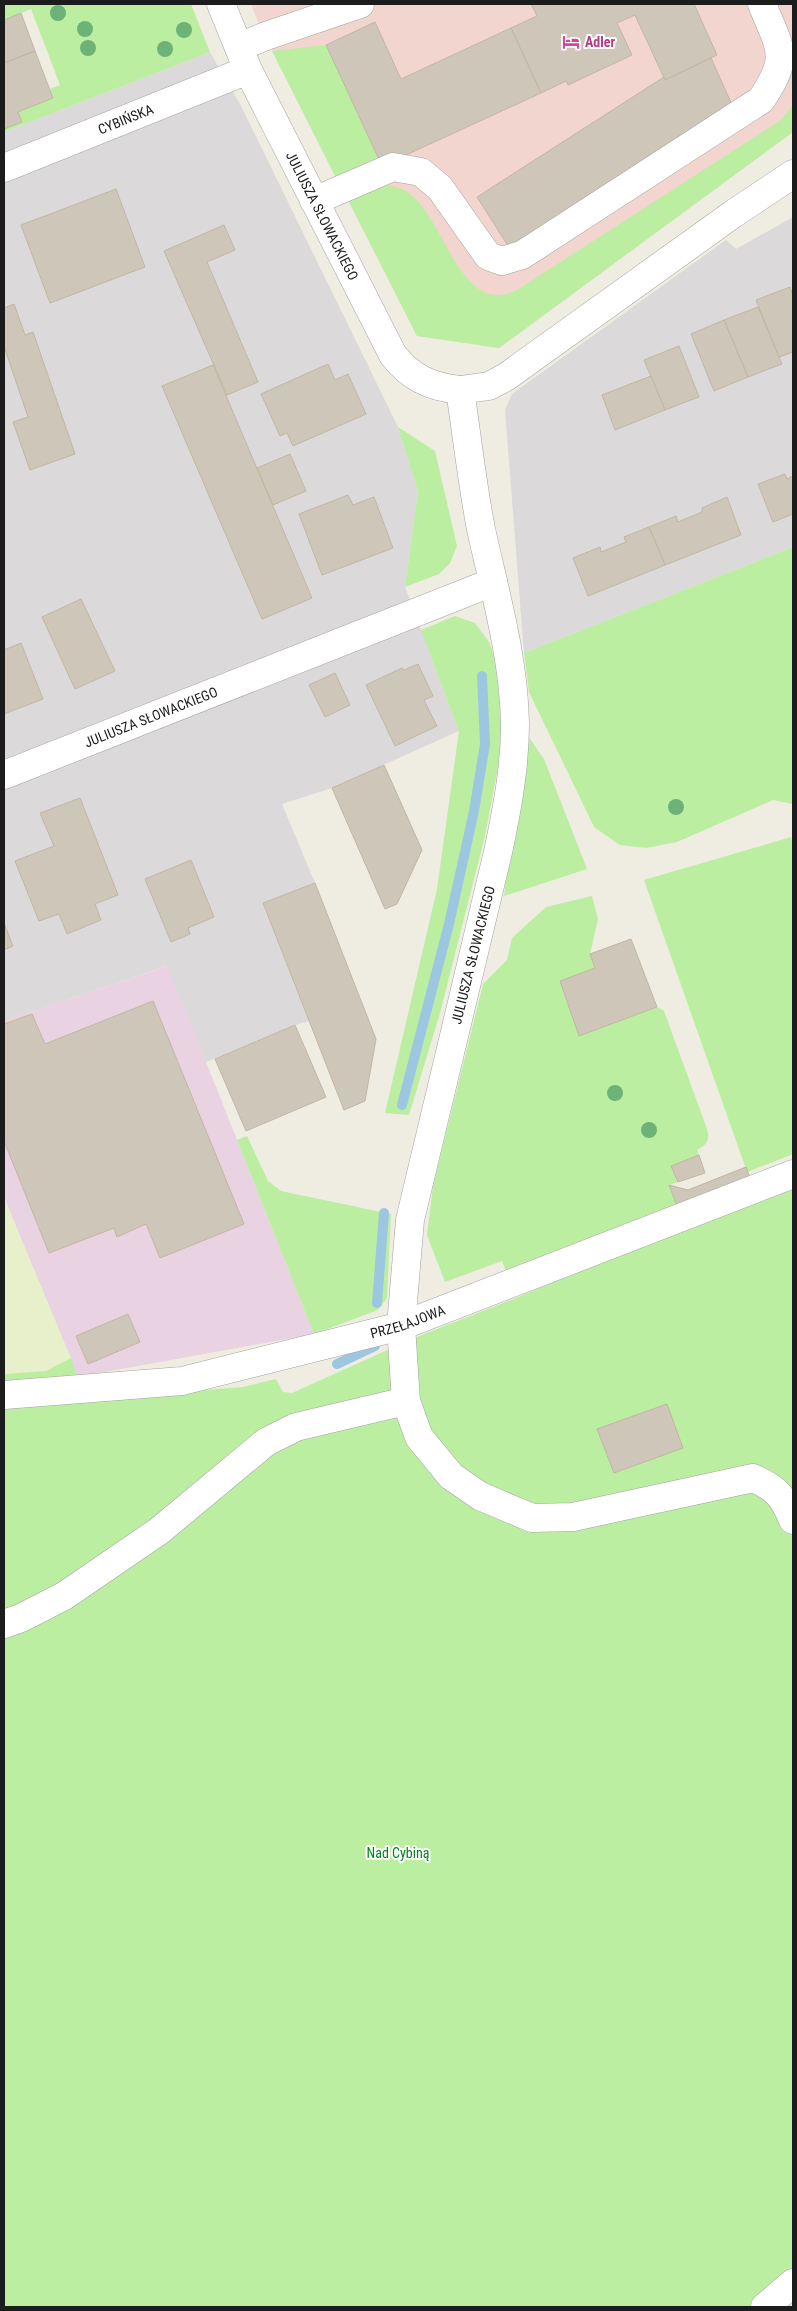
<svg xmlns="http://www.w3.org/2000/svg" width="797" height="2311" font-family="'Roboto Condensed',sans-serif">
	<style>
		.residential { fill: #dbd9d9 }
		.commercial { fill: #f2d5ce }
		.industrial { fill: #e9d2e1 }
		.farmland { fill: #e7f0ca }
		.grass { fill: #bceea2 }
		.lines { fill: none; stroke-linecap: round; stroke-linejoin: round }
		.stream { stroke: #9dc7e1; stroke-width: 10 }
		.building { fill: #cfc6ba; stroke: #c2b5a2 }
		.minor-casing { stroke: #a3a3a3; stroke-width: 29 }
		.minor { stroke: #fff; stroke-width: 28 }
		.tree { fill: #6db277 }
		.labels { text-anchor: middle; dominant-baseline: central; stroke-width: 4; stroke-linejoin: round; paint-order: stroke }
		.hotel-label { font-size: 14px; font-weight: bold; fill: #b23c85; stroke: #fff; text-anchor: start }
		.street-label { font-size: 14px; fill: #1c1c1c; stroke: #fff }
		.park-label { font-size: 14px; fill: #028320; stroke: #fff }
	</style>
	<rect width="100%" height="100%" fill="#efece1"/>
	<g class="residential">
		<path d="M210,52L241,106L398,427L418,491L405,587L459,731L332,788L282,804L315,883L263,904L309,1021L295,1025L206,1062L167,966L4,1021V132Z"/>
		<path d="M793,217V547L524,653L505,410L512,394L726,240L736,249Z"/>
	</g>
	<path class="commercial" d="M251,4H793V132L499,348L417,336L258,22Z"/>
	<path class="industrial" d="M168,966L314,1334L77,1377L4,1197V1021Z"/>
	<path class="farmland" d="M4,1197L71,1358L46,1371L4,1374Z"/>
	<g class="grass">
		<path d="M4,4H191L210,52L4,132V129L22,122L18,112L53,98L50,89L60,85L31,9L4,20Z"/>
		<path d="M326,45L378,157L336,178L272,51Z"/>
		<path d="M793,105V132L499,348L417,336L348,200C360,195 377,184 391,186C444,191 452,322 517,290L781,120Z"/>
		<path d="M398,427L435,451L457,546L450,563L439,574L405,587L418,491Z"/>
		<path d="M793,547V804L773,800L677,842L646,848L620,845L594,827L529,692L524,653Z"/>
		<path d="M455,616L475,623L489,642L498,665L502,730L498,767L485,836L440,1013L409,1115L385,1113L437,889L459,731L421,630Z"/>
		<path d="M528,736L544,759L587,869L504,896L525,744Z"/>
		<path d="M791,837L793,844V1154L747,1172L644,880Z"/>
		<path d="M592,896L598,919L590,954L595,968L560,981L580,1035L657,1007L664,1011L707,1129C710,1140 707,1145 697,1150L699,1155L671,1166L678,1182L670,1185L677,1206L506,1271L502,1261L445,1282L427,1235L433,1186L483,984L507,960L512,938L546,907Z"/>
		<path d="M247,1136L268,1181L281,1191L391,1214L387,1298L378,1310L314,1334L237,1140Z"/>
		<path d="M793,1188V2301L785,2307H4V1405L243,1387L276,1379L283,1392L292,1393L414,1338L523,1295L688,1226Z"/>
		<path d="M71,1358L77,1377L4,1384V1374L46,1371Z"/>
	</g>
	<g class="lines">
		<g class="stream">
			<path d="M402,1105L449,924L474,811L485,744L482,676"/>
			<path d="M377,1303L384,1213"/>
			<path d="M337,1364L375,1346"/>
		</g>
	</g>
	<g class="building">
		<path d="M531,4H694L717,55L665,80L635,15L617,23L632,55L568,85L566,81L541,93L511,28L537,16Z"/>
		<path d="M21,13L35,51L4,63V20Z"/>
		<path d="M375,22L401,79L511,28L541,93L382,166L326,45Z"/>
		<path d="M35,51L53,98L18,112L22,122L4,129V63Z"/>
		<path d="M711,58L733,107L510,249L477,197L664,77L665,80Z"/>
		<path d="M116,189L145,267L50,303L21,225Z"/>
		<path d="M224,225L235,250L207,262L258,382L227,395L164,251Z"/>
		<path d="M790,287L793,296V352L779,357L756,300Z"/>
		<path d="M14,304L25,335L33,332L75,454L30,470L13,422L28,417L4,346V308Z"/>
		<path d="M758,307L782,364L748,377L724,320Z"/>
		<path d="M724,320L748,377L714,391L691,334Z"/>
		<path d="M679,346L699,397L665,410L644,360Z"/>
		<path d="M328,364L335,380L348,374L366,414L293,446L287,433L280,436L261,394Z"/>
		<path d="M213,365L312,598L262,619L162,386Z"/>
		<path d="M651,376L665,410L615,430L602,395Z"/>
		<path d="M290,454L306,491L273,505L257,468Z"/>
		<path d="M785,474L787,479L793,476V514L773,522L758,484Z"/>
		<path d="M348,495L353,505L374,497L393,548L322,575L299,514Z"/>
		<path d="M727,497L741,535L665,565L649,527L676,516L678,522L702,512V508Z"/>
		<path d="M649,527L665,565L588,596L573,558L600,547L601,552L626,542L624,537Z"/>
		<path d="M81,599L115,671L75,689L42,617Z"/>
		<path d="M21,643L43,699L4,714V650Z"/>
		<path d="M418,664L433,696L424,700L437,726L395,746L366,685L402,668L404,670Z"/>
		<path d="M335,673L350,705L325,717L309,685Z"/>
		<path d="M384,765L422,850L397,904L385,909L332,788Z"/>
		<path d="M80,798L118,895L95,904L101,920L67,934L59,914L39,921L15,861L54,846L40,813Z"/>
		<path d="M191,860L214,917L188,928L190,934L171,942L145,879Z"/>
		<path d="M315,883L376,1039L365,1101L344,1110L263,903Z"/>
		<path d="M4,923L13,946L4,950Z"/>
		<path d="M631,939L657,1007L579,1036L560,981L595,968L590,954Z"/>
		<path d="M153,1001L244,1224L160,1258L146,1224L117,1237L114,1228L49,1253L4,1141V1024L32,1014L45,1044Z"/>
		<path d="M295,1025L326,1097L246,1131L215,1059Z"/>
		<path d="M699,1155L705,1173L678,1182L671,1166Z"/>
		<path d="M746,1167L750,1178L677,1206L669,1185L688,1190Z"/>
		<path d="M128,1314L140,1342L88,1364L76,1336Z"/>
		<path d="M667,1404L683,1448L614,1473L597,1429Z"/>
	</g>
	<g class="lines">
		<g class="minor-casing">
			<g id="minor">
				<path id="s1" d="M221,4L248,70L393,355C411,378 431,387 460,390"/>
				<path d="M239,47L266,36L360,4"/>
				<path id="s2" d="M4,168L248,70"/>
				<path d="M793,174L733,214L506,377L489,386L460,390C467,436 472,483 481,529C495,593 514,658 515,724C515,767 507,810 498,852L410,1220L401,1326L406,1401L419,1437L451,1476L480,1496L532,1518L573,1517L753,1478C776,1488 783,1496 793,1520"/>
				<path d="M314,201L393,167L421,172L440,188L488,256L502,261L522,255L761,100C791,56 780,49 762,4"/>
				<path id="s3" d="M4,775L493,582"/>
				<path id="s4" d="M4,1395L182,1381L401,1326L793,1174"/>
				<path d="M4,1624L21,1618L64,1596L159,1531L266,1442L296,1427L406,1401"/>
				<path d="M765,2307L793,2283"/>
			</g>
		</g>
		<use href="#minor" class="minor"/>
	</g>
	<g class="tree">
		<circle cx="58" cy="13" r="8"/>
		<circle cx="85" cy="29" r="8"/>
		<circle cx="184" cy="30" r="8"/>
		<circle cx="88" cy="48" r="8"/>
		<circle cx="165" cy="49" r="8"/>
		<circle cx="676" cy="807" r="8"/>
		<circle cx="615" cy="1093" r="8"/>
		<circle cx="649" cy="1130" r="8"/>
	</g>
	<defs>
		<g id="hotel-bare" transform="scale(1.35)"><path d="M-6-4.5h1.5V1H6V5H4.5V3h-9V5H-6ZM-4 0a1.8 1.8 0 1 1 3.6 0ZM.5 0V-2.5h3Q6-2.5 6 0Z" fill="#d1479c" stroke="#fff" stroke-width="2.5" paint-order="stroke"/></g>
	</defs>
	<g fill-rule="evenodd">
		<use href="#hotel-bare" x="571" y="42"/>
	</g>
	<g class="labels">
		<g class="hotel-label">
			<text x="585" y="42">Adler</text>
		</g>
		<g class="street-label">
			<text stroke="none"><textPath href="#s2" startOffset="131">CYBIŃSKA</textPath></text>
			<text stroke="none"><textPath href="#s1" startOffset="235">JULIUSZA SŁOWACKIEGO</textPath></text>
			<text stroke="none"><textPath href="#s3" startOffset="158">JULIUSZA SŁOWACKIEGO</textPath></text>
			<text transform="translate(473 955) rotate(-76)">JULIUSZA SŁOWACKIEGO</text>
			<text stroke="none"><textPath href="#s4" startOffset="412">PRZEŁAJOWA</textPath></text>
		</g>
		<g class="park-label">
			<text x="398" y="1853">Nad Cybiną</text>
		</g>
	</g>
	<rect width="797" height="2311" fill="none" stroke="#1c1c1c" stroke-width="10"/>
</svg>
